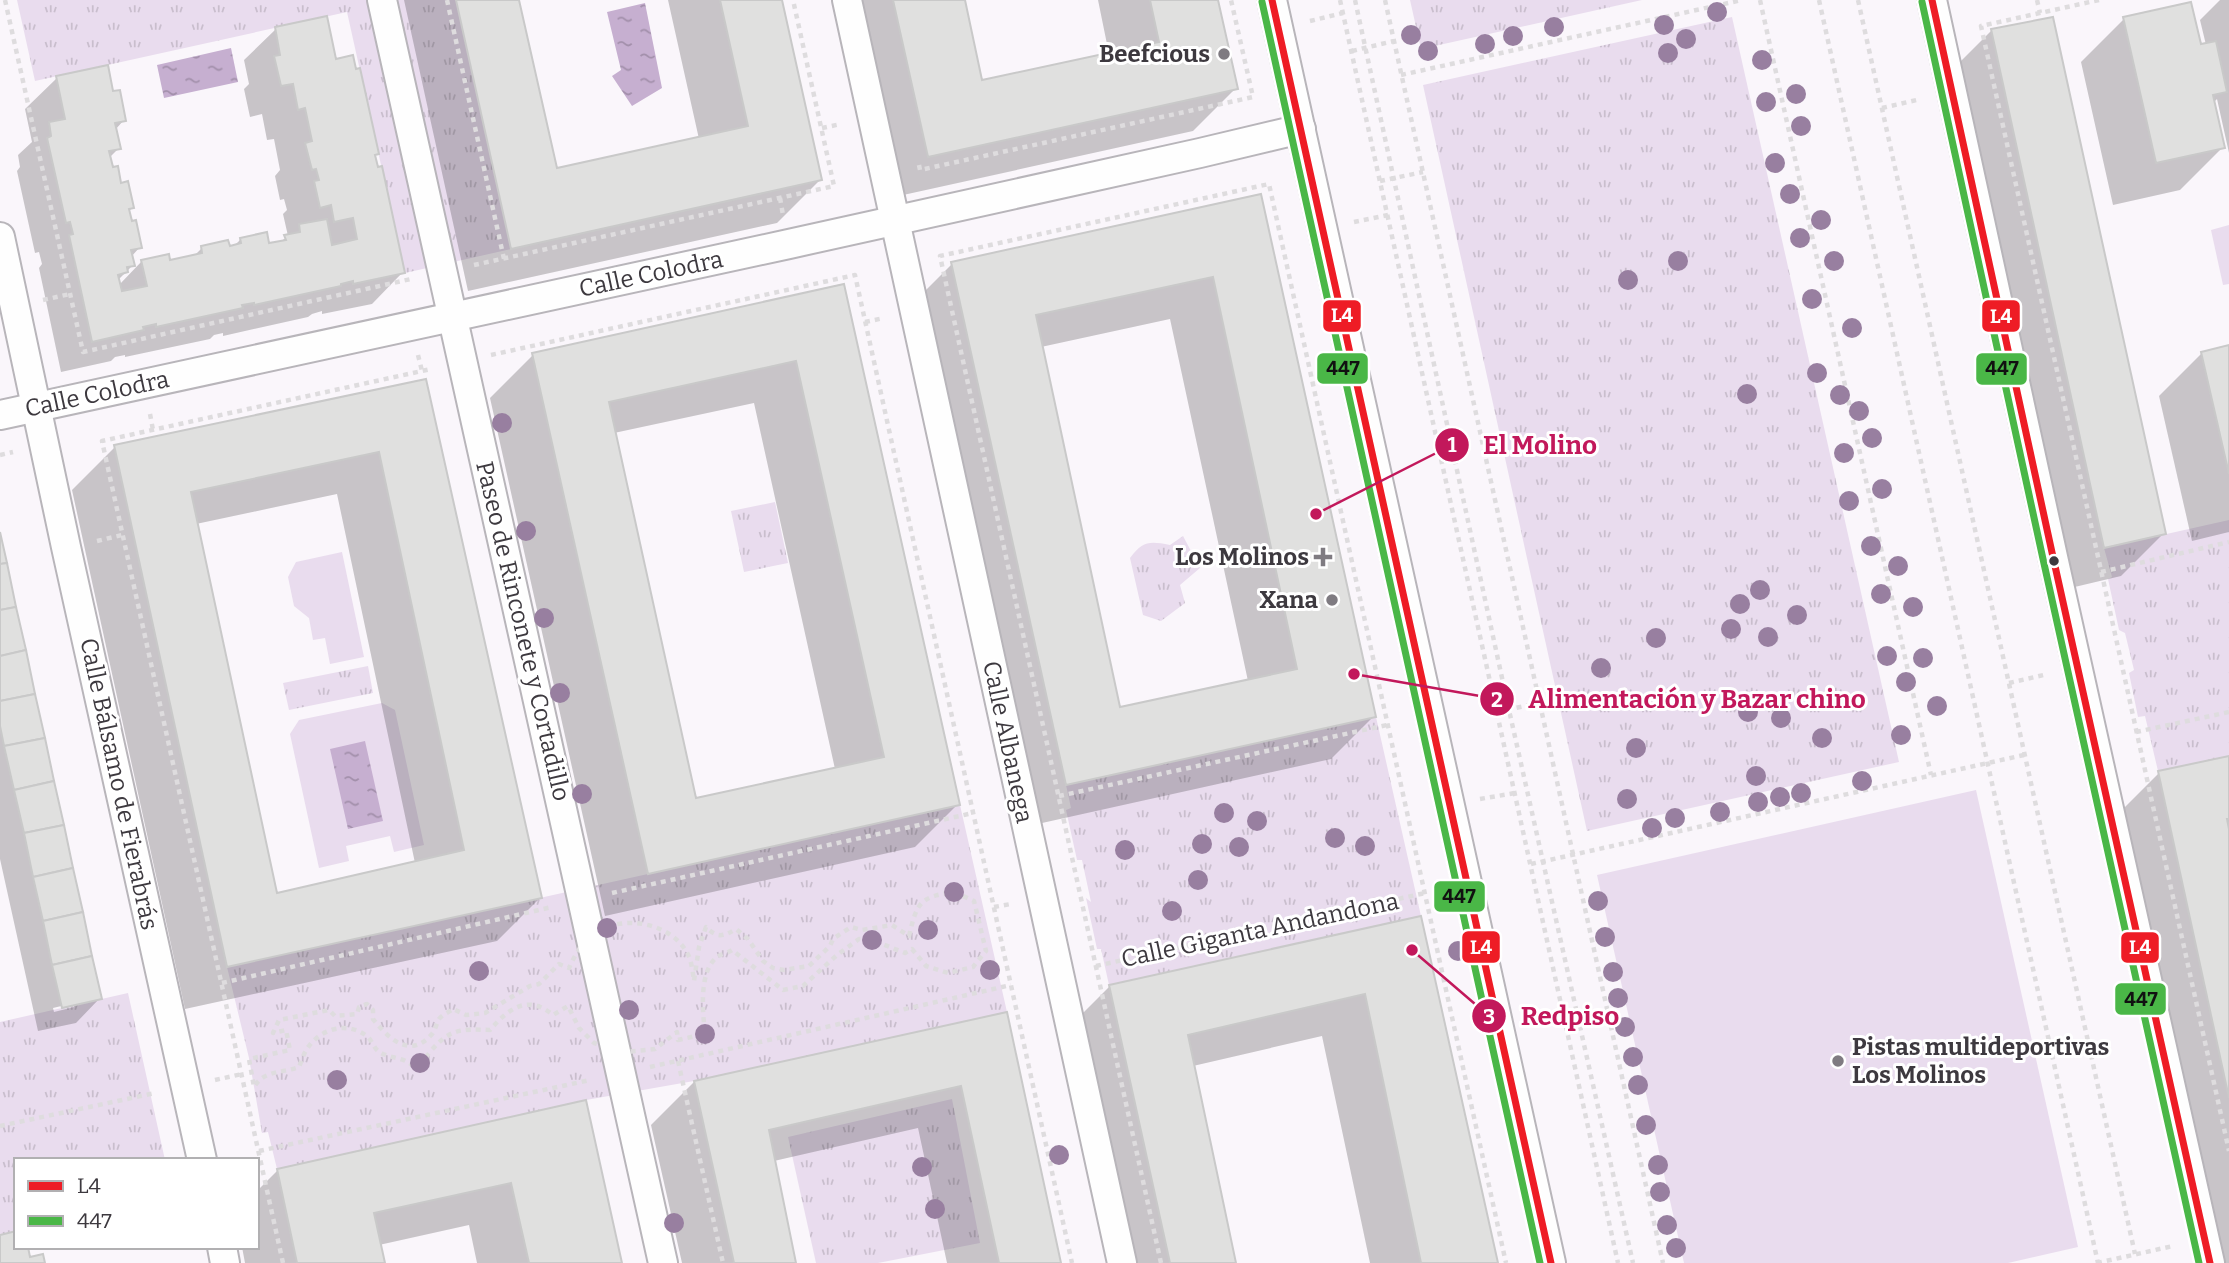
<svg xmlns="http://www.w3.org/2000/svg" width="2229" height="1263" font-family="Bitter,serif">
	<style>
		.grass { fill: url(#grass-tufts) }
		.garden { fill: #e9dcee }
		.water { fill: url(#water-ripples) }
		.shadow { fill: #0003; fill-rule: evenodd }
		.building { fill: #e0e0df; stroke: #c9c9c9; stroke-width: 2; fill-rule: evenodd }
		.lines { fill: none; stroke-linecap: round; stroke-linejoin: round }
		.street-casing { stroke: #b8b5ba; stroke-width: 32 }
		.path { stroke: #dedcde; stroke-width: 4.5; stroke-dasharray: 5 5; stroke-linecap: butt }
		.street { stroke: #fefefe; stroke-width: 28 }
		.bus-1-casing { stroke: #fff; stroke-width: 12 }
		.bus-2-casing { stroke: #fff; stroke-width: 12 }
		.bus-1 { stroke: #ee1c25; stroke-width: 7 }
		.bus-2 { stroke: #4ab747; stroke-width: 7 }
		.tree { fill: #987fa0 }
		.poi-dot { fill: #7f7b81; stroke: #fff; stroke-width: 2.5 }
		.bus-dot { fill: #3d393f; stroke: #fff; stroke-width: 2.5 }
		.labels { text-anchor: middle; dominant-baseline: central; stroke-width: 6; stroke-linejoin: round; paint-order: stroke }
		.poi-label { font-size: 24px; font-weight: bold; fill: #3d393f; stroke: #fff; text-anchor: end }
		.street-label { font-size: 24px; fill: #3d393f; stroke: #fff }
		.leader { fill: none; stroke: #c2185b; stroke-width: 2.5 }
		.callout-dot { fill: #c2185b; stroke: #fff; stroke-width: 2.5 }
		.mark-label { font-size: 21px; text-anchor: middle; font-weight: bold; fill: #fff }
		.callout-label { font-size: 26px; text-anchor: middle; font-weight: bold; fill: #c2185b; stroke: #fff; stroke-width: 6; stroke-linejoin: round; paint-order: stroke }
		.line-badge { stroke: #fff; stroke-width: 2.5 }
		.badge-label { font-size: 19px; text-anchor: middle; font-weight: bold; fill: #fff }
		.pale-badge-label { font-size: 19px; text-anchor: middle; font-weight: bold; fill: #111 }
	</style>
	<defs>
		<pattern id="grass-tufts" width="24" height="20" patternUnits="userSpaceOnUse" patternTransform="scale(1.75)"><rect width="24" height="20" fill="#e9dcee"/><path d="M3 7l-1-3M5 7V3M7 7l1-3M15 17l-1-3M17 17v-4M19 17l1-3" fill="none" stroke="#c9becd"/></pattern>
		<pattern id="water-ripples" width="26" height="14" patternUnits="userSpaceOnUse" patternTransform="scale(1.75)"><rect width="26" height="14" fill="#c6afd0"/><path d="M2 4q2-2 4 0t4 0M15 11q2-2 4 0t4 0" fill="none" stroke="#a28faa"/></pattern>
	</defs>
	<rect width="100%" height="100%" fill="#faf6fb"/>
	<g class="grass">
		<path d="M17,0H456L511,249L405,273L347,12L35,81Z"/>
		<path d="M1410,0H1642L1421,49Z"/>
		<path d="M1732,17L1899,762L1587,831L1423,85Z"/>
		<path d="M775,502L788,563L744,572L731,511Z"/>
		<path d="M2229,520V756L2158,771L2145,716L2138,717L2129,673L2134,670L2125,633L2119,630L2108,579L2112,577L2104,548Z"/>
		<path d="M1183,536L1200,568L1180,585L1185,603L1161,621L1143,615L1130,558C1143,541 1149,541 1170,545Z"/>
		<path d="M368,666L373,693L289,710L283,683Z"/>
		<path d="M1376,717L1421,916L1109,985L1101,949H1097L1086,898L1091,902L1082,860H1077L1066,810L1071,808L1066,785Z"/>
		<path d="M960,805L1007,1012L694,1081L586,1100L277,1169L268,1132L262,1133L249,1058L227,967Z"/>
		<path d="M128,993L165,1160H16V1231L0,1235V1022Z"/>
		<path d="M952,1099L980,1243L878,1263H816L788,1137Z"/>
	</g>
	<g class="garden">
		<path d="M2229,225V284L2223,285L2211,230Z"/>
		<path d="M342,552L364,657L330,664L325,638L313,640L309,618L294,606L288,577L296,562Z"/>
		<path d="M382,703L395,710L424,845L394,852L390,836L346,846L349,861L319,868L290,734L299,720Z"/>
		<path d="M1976,790L2078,1247L2008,1263H1684L1597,875Z"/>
	</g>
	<g class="water">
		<path d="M645,3L662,88L632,106L612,76L621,70L607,12Z"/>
		<path d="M231,48L238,82L164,98L157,65Z"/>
		<path d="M365,741L383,821L348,829L330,749Z"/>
	</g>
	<g class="shadow">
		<path d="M404,0H518L556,170L699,139L668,0H781L820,180L777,223L468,291Z"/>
		<path d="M841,0H963L981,82L1109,54L1098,0H1216L1236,88L1193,131L885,199Z"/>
		<path d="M2220,0H2229V153L2217,99L2213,103L2223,147L2180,190L2113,205L2081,62L2124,19L2200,47L2206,45L2200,20Z"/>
		<path d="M276,29L335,61L377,154L374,157L403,272L372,304L322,314V311L312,314L308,317L223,336V333L214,335L210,339L125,357V355L115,357L111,361L61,372L39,268L42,264L39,252L35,253L17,171L20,167L18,155L32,142L25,109L57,78L112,93L124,120L115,130L119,148L109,158L132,208L128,212L140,247L131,257L133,265L118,280L119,285L142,261L168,262L193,257L202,248L233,247L240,240L268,245L279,243L288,236L283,214L287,210L284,199L280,200L275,176L280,170L274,139L267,140L262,114L250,117L244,89L249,84L244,60Z"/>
		<path d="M1991,31L2164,533L2121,576L2062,590L1948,74Z"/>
		<path d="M1259,196L1374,716L1331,759L1024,827L909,307L952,264ZM1170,319L1248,681L1119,710L1041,347Z"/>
		<path d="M843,286L958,804L915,847L605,916L490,398L533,355ZM754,403L835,769L694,800L614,433Z"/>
		<path d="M2229,347V532L2192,541L2159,396L2202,353Z"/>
		<path d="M425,381L540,898L497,941L185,1009L72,490L115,447ZM337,494L415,863L276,895L196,524Z"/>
		<path d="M0,541L100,998L76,1023L38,1031L0,859ZM74,1003V1007L54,1012L53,1008Z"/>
		<path d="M2229,757V1263H2213L2116,816L2159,773Z"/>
		<path d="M1419,918L1496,1263H1370L1322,1036L1193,1066L1234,1263H1118L1067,1029L1110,986Z"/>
		<path d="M1006,1014L1060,1263H947L918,1128L774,1161L795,1263H682L651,1125L694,1082Z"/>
		<path d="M584,1103L620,1263H477L469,1225L379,1245L383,1263H245L242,1247H257V1191L277,1171Z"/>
	</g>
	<g class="building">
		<path d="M456,0H519L557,168L748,126L720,0H782L822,180L511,249Z"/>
		<path d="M893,0H965L982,80L1159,42L1150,0H1218L1238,89L928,157Z"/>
		<path d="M2191,2L2201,44L2216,41L2227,92L2213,95L2225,148L2156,163L2123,17Z"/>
		<path d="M327,16L336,59L353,55L356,69L360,68L379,154L375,155L378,167L382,166L405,273L353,284V281L341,284V286L254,305V303L242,305L243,308L156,327V324L143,327L144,330L92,342L69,235L73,234L70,222L66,223L47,138L51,136L49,122L65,119L56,76L108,65L113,91L120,90L126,121L115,123L121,149L109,151L113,167L118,166L121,183L128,181L134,208L129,209L132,221L136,220L142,248L131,250L135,266L127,267L128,272L118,275L122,291L147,286L141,260L169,254L170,260L202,253L201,246L228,240L230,246L241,243L240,238L267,232L269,243L286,240L284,235L300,232L299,224L327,219L332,245L357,239L353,218L334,222L331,205L320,208L314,181L319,180L316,169L312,170L305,143L312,141L305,108L298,110L293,84L281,86L274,56L280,55L275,27Z"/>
		<path d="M2053,17L2166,534L2104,548L1991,29Z"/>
		<path d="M1261,194L1376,717L1066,785L951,262ZM1213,277L1297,669L1120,707L1036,315Z"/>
		<path d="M844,284L960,805L648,874L532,353ZM796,361L884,757L696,798L609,402Z"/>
		<path d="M2229,345V474L2201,352Z"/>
		<path d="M426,379L542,898L227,967L114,445ZM379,452L464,850L277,893L191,492Z"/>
		<path d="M0,532L7,563L0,564Z"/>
		<path d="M7,563L16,607L0,610V564Z"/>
		<path d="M16,607L26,650L0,656V610Z"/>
		<path d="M26,650L35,694L0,701V656Z"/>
		<path d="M35,694L45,738L4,746L0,726V701Z"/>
		<path d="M45,738L54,781L14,790L4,746Z"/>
		<path d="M2229,756V819H2227L2229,829V1098L2158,771Z"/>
		<path d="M54,781L64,825L24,833L14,790Z"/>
		<path d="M64,825L73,868L33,877L24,833Z"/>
		<path d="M73,868L83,912L43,921L33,877Z"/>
		<path d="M83,912L92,956L52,965L43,921Z"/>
		<path d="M1421,916L1498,1263H1421L1365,994L1188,1035L1236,1263H1170L1109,985Z"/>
		<path d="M92,956L102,999L62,1008L52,965Z"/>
		<path d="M1007,1012L1061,1263H999L961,1086L769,1130L796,1263H734L694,1081Z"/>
		<path d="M586,1100L622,1263H529L511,1183L374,1213L385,1263H297L277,1169Z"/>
		<path d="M16,1231V1247H28L30,1257L43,1254L45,1263H0V1235Z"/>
	</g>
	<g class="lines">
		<g class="street-casing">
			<g id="street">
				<path d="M382,0L663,1263"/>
				<path d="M847,0L1122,1263"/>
				<path d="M1272,0L1551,1263"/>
				<path d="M1932,0L2053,557L2210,1263"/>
				<path d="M0,237L66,547L202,1160"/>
				<path d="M0,415L789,244L1200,153L1301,129"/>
				<path d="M222,1247L225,1263"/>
			</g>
		</g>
		<g class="path">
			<path d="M5,0L83,352L411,279"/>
			<path d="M447,0L504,259"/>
			<path d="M1340,0L1618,1263"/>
			<path d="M1355,0L1509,710L1633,1263"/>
			<path d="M1385,0L1663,1263"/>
			<path d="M1760,0L1931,775"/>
			<path d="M1819,0L2098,1263"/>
			<path d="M1858,0L2135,1254"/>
			<path d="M2037,0L2040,13"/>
			<path d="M2099,0L1981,26L2229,1151"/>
			<path d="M1310,21L1343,13"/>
			<path d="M1352,51L1394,41"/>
			<path d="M1401,75L1742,0"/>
			<path d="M1882,108L1921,99"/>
			<path d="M822,128L841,124"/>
			<path d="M919,165L920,170L1253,97L1231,0"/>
			<path d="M1380,181L1423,172"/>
			<path d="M780,198L783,215"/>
			<path d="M1354,222L1388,215"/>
			<path d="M474,265L834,186L793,0"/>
			<path d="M43,300L70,294"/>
			<path d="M865,322L884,318"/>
			<path d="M418,355L422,371"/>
			<path d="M491,355L855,275L1072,1263"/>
			<path d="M150,414L153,430"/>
			<path d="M0,455L13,452"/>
			<path d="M97,541L122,535"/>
			<path d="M2101,572L2229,542"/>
			<path d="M2009,683L2048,674"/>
			<path d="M1497,712L1539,703"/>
			<path d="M2136,732L2229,712"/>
			<path d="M1059,796L1387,725"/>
			<path d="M1480,799L1515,793"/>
			<path d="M1531,864L2024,755"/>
			<path d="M954,892L974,901L986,951L973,967L948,973L926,966L912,949L905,953L872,940L859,939L837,955L803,986L783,990L732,950C728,953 721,954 717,957C698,972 703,1014 705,1034L678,1040L677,1032L655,1049L625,1052L594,1043L579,1028L568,1006L553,1015C528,994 509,1008 490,1030C461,1029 450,1028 430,1052C425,1058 421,1063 413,1066C403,1056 388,1059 378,1051C374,1048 372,1041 368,1037C349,1021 322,1028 309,1046C304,1052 302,1060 299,1067C283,1073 264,1070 254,1087L249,1059L290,1050L286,1030L273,1033L279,1020L329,1010L335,1016L357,1014L359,1007L367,1004L373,1010V1019C388,1038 410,1060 432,1034C436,1029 436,1024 439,1019C442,1015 449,1012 453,1009L466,1015L485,1013L530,986L539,984L559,964L569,968C574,957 581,944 591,936C620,912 676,922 690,959C692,966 693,974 694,981L699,947L706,927C717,938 723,937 736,929L748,939L763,961L773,968L784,970L809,966L830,946L833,939L851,927L862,930L892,925L909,936C917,903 919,897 954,892Z"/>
			<path d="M612,893L973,813"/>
			<path d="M994,907L1011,904"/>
			<path d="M1096,966L1425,893"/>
			<path d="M222,983L552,907"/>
			<path d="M678,1061L723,1263"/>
			<path d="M650,1067L1011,985"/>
			<path d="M215,1080L242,1074"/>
			<path d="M0,1126L155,1093"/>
			<path d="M259,1151L590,1080"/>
			<path d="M283,1263L102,441L431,369"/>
			<path d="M1161,1263L940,256L1269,184L1506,1263"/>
			<path d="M2097,1263L2173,1246"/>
		</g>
		<use href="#street" class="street"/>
		<g class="bus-1-casing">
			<g id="bus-1">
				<path d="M1272,0L1551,1263"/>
				<path d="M1932,0L2053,557L2210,1263"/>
			</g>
		</g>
		<g class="bus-2-casing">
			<g id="bus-2">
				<path d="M1262,2L1540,1263"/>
				<path d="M1922,2L2043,559L2199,1263"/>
			</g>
		</g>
		<use href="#bus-1" class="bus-1"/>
		<use href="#bus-2" class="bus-2"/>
	</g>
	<g class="tree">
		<circle cx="1717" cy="12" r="10"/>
		<circle cx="1664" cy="25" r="10"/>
		<circle cx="1554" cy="27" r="10"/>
		<circle cx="1411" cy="35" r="10"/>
		<circle cx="1513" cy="36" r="10"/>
		<circle cx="1686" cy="39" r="10"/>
		<circle cx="1485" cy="44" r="10"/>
		<circle cx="1428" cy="51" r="10"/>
		<circle cx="1668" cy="53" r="10"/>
		<circle cx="1762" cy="60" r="10"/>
		<circle cx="1796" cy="94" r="10"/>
		<circle cx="1766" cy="102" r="10"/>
		<circle cx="1801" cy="126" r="10"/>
		<circle cx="1775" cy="163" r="10"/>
		<circle cx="1790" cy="194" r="10"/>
		<circle cx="1821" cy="220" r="10"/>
		<circle cx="1800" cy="238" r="10"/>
		<circle cx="1678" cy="261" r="10"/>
		<circle cx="1834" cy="261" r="10"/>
		<circle cx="1628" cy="280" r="10"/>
		<circle cx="1812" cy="299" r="10"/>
		<circle cx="1852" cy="328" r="10"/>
		<circle cx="1817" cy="373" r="10"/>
		<circle cx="1747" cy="394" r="10"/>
		<circle cx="1840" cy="395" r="10"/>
		<circle cx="1859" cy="411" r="10"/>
		<circle cx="502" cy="423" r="10"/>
		<circle cx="1872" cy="438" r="10"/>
		<circle cx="1844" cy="453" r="10"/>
		<circle cx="1882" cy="489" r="10"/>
		<circle cx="1849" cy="501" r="10"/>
		<circle cx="526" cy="531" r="10"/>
		<circle cx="1871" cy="546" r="10"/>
		<circle cx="1898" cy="566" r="10"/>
		<circle cx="1760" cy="590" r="10"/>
		<circle cx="1881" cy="594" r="10"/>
		<circle cx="1740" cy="604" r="10"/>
		<circle cx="1913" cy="607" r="10"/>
		<circle cx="1797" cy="615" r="10"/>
		<circle cx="544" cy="618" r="10"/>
		<circle cx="1731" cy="629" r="10"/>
		<circle cx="1768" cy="637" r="10"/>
		<circle cx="1656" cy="638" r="10"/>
		<circle cx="1887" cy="656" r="10"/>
		<circle cx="1923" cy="658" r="10"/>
		<circle cx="1601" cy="668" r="10"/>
		<circle cx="1906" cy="682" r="10"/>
		<circle cx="560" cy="693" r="10"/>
		<circle cx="1937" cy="706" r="10"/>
		<circle cx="1748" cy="712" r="10"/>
		<circle cx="1781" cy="718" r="10"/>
		<circle cx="1901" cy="735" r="10"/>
		<circle cx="1822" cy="738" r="10"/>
		<circle cx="1636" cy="748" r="10"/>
		<circle cx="1756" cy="776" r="10"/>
		<circle cx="1862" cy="781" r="10"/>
		<circle cx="1801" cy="793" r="10"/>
		<circle cx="582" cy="794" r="10"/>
		<circle cx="1780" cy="797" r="10"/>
		<circle cx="1627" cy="799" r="10"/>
		<circle cx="1758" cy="802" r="10"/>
		<circle cx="1720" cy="812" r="10"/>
		<circle cx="1224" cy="813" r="10"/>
		<circle cx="1675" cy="818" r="10"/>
		<circle cx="1257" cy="821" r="10"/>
		<circle cx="1652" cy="828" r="10"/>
		<circle cx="1335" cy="838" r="10"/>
		<circle cx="1202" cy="844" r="10"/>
		<circle cx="1365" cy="846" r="10"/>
		<circle cx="1239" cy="847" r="10"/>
		<circle cx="1125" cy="850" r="10"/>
		<circle cx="1198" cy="880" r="10"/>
		<circle cx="954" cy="892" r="10"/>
		<circle cx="1598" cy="901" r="10"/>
		<circle cx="1172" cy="911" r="10"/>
		<circle cx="607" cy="928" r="10"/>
		<circle cx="928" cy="930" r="10"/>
		<circle cx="1605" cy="937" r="10"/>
		<circle cx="872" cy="940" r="10"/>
		<circle cx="1458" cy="951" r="10"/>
		<circle cx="990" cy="970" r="10"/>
		<circle cx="479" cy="971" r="10"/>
		<circle cx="1613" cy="972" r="10"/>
		<circle cx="1618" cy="998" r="10"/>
		<circle cx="629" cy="1010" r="10"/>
		<circle cx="1625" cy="1027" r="10"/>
		<circle cx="705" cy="1034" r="10"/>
		<circle cx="1633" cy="1057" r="10"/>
		<circle cx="420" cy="1063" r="10"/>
		<circle cx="337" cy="1080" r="10"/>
		<circle cx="1638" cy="1085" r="10"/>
		<circle cx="1646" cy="1125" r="10"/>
		<circle cx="1059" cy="1155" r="10"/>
		<circle cx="1658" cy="1165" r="10"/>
		<circle cx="922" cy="1167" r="10"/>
		<circle cx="1660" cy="1192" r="10"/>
		<circle cx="935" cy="1209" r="10"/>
		<circle cx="674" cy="1223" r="10"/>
		<circle cx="1667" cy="1225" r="10"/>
		<circle cx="1676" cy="1248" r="10"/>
	</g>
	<g class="poi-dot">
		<circle cx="1224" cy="54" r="7"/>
		<path d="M1319.5 546.5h7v7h7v7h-7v7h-7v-7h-7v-7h7z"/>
		<circle cx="1332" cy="600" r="7"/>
		<circle cx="1838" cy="1061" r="7"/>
	</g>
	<circle class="bus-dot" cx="2054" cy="561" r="6"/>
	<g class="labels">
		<g class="poi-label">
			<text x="1210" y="54">Beefcious</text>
			<text x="1309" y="557">Los Molinos</text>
			<text x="1318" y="600">Xana</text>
			<text x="1852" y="1047" text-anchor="start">Pistas multideportivas<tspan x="1852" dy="28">Los Molinos</tspan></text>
		</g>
		<g class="street-label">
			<text transform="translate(651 274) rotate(-12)">Calle Colodra</text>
			<text transform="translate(97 394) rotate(-12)">Calle Colodra</text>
			<text transform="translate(523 631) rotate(77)">Paseo de Rinconete y Cortadillo</text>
			<text transform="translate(1008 742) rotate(78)">Calle Albanega</text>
			<text transform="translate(119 784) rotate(78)">Calle Bálsamo de Fierabrás</text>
			<text transform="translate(1260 930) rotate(-12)">Calle Giganta Andandona</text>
		</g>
	</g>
	<path class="leader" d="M1316 514L1452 445M1354 674L1497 699M1412 950L1489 1016"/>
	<g class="callout-dot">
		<circle cx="1316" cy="514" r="7"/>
		<circle cx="1354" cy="674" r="7"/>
		<circle cx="1412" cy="950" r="7"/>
		<circle cx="1452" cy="445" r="18"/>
		<circle cx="1497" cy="699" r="18"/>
		<circle cx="1489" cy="1016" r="18"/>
	</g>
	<g class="mark-label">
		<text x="1452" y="452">1</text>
		<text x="1497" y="707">2</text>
		<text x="1489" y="1024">3</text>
	</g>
	<g class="callout-label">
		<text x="1540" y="454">El Molino</text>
		<text x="1697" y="708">Alimentación y Bazar chino</text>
		<text x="1570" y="1025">Redpiso</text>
	</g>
	<g class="line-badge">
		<rect x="1322" y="299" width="40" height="34" rx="7" fill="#ee1c25"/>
		<rect x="1981" y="299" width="40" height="34" rx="7" fill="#ee1c25"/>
		<rect x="1316" y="352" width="53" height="33" rx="7" fill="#4ab747"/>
		<rect x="1975" y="352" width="53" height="34" rx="7" fill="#4ab747"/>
		<rect x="1433" y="880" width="53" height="33" rx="7" fill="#4ab747"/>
		<rect x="1461" y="930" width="40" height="34" rx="7" fill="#ee1c25"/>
		<rect x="2120" y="931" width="40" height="33" rx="7" fill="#ee1c25"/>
		<rect x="2114" y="982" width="53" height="34" rx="7" fill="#4ab747"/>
	</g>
	<g class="badge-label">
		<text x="1342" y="322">L4</text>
		<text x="2001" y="323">L4</text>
		<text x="1481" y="954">L4</text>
		<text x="2140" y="954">L4</text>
	</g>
	<g class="pale-badge-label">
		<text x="1343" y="375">447</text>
		<text x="2002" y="375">447</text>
		<text x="1459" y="903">447</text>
		<text x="2141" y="1006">447</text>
	</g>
	<rect x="14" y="1158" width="245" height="91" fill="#ffffff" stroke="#b1b0b2" stroke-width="2"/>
	<rect x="28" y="1181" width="35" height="10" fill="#ee1c25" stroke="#b1b0b2" stroke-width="2"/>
	<text x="77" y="1193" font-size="21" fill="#3d393f">L4</text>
	<rect x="28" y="1216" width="35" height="10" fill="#4ab747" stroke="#b1b0b2" stroke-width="2"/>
	<text x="77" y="1228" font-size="21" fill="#3d393f">447</text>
</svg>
